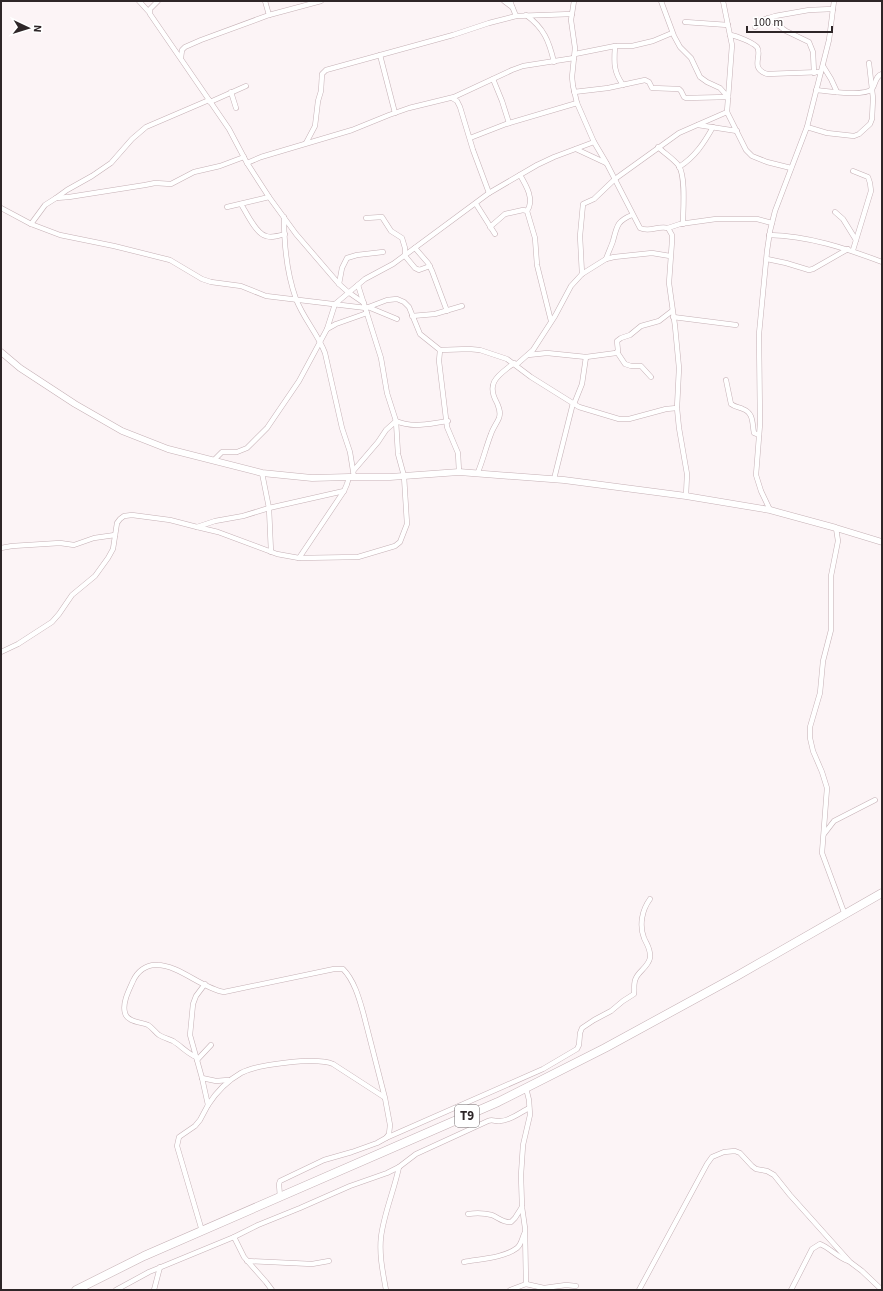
<svg xmlns="http://www.w3.org/2000/svg" width="883" height="1291" font-family="'Source Sans 3',sans-serif">
	<style>
		.lines { fill: none; stroke-linecap: round; stroke-linejoin: round }
		.minor-casing { stroke: #c5b0b5; stroke-width: 5.5 }
		.tertiary-casing { stroke: #c5b0b5; stroke-width: 7 }
		.trunk-casing { stroke: #c5b0b5; stroke-width: 9 }
		.minor { stroke: #fff; stroke-width: 4.5 }
		.tertiary { stroke: #fff; stroke-width: 6 }
		.trunk { stroke: #fff; stroke-width: 8 }
		.labels { text-anchor: middle; dominant-baseline: central; stroke-width: 3; stroke-linejoin: round; paint-order: stroke }
		.shield { fill: #fff; stroke: #6d6768; stroke-width: 1 }
		.shield-label { font-size: 13px; font-weight: bold; fill: #2e2628 }
	</style>
	<rect width="100%" height="100%" fill="#fcf4f6"/>
	<g class="lines">
		<g class="minor-casing">
			<g id="minor">
				<path d="M139,1L149,12"/>
				<path d="M158,1L150,9V14L229,129L247,163L269,197L296,234L339,284L348,292L364,303"/>
				<path d="M265,1L269,15"/>
				<path d="M504,1L512,7"/>
				<path d="M510,1L516,16"/>
				<path d="M574,1L571,20L575,48L572,77L573,86L577,103L594,142L607,164L640,228C650,233 658,225 668,228L672,235V241L669,283L675,326L679,368L677,408L679,428L687,474L686,496"/>
				<path d="M661,1L674,36L680,47L691,58L700,77L707,82L720,88L728,97"/>
				<path d="M723,1L732,45L727,112L746,150L752,156L767,162L791,168"/>
				<path d="M526,15C544,28 549,41 554,62"/>
				<path d="M768,18L786,31L809,42L813,52L814,73"/>
				<path d="M685,22L728,25"/>
				<path d="M755,27L759,21L775,16L809,10L833,9"/>
				<path d="M730,35C737,36 752,42 757,47C763,55 749,68 767,74L821,72"/>
				<path d="M615,46C614,62 613,71 623,85"/>
				<path d="M575,54L615,46H632L653,41L672,33"/>
				<path d="M380,55L395,113"/>
				<path d="M181,58L182,50L185,47L201,40L269,15L321,1"/>
				<path d="M823,66L831,79L837,92"/>
				<path d="M493,79L502,101L509,123"/>
				<path d="M816,90C826,91 864,97 872,89C876,84 875,76 882,74"/>
				<path d="M231,92L236,108"/>
				<path d="M574,92L608,88L645,80L649,82L652,88L679,89L681,91L684,97L686,98L728,97"/>
				<path d="M452,98L457,101L460,107L473,150L489,193"/>
				<path d="M210,102L246,86"/>
				<path d="M698,125L737,131"/>
				<path d="M807,127L827,133L854,136L859,134L870,124L872,119L873,98L869,63"/>
				<path d="M470,138L506,124L577,103"/>
				<path d="M306,143L315,126L318,101L321,91L322,74L326,70L453,35L489,23L516,16L572,14"/>
				<path d="M658,147C664,153 674,159 679,166C686,178 683,210 683,224"/>
				<path d="M576,149L606,163"/>
				<path d="M247,163L261,157L352,130L389,115L409,108L454,97L512,70L523,66L574,58"/>
				<path d="M679,167C695,157 704,143 713,127"/>
				<path d="M520,175C526,185 535,200 527,211"/>
				<path d="M56,198L67,190L92,176L111,163L132,139L146,127L209,100"/>
				<path d="M241,204C246,212 256,234 266,236C272,238 278,236 285,234"/>
				<path d="M476,204L495,234"/>
				<path d="M227,207L269,197"/>
				<path d="M1,208L31,224L60,235L114,246L170,260L202,279L211,282L241,286L266,296L366,308L387,300L397,299L404,302L409,307L420,334L440,350L469,349L480,350L507,359L531,377L579,407L619,419H629L666,409L677,408"/>
				<path d="M835,212L843,219L856,240"/>
				<path d="M284,217C284,244 287,274 296,299C303,318 318,334 325,353L342,428L350,452L354,477"/>
				<path d="M366,218L382,217L391,231L402,238L405,248V256L415,268L419,270L430,266"/>
				<path d="M31,224L45,205L56,198L69,197L145,185L155,183L171,184L194,172L220,166L244,157"/>
				<path d="M490,227L505,214L523,210L527,211L535,238L537,265L551,321"/>
				<path d="M668,228L680,224L716,219H757L772,223"/>
				<path d="M769,235C809,236 845,248 882,262"/>
				<path d="M415,248L428,263L432,271L447,311"/>
				<path d="M853,250L871,191L870,183L868,177L853,171"/>
				<path d="M606,259C608,253 611,247 613,241C617,226 617,221 632,215"/>
				<path d="M767,259L786,263L809,270L813,269L848,249"/>
				<path d="M582,274L580,236L583,204L594,199L615,179L679,133L727,112"/>
				<path d="M339,284L342,268L347,258L357,255L383,252"/>
				<path d="M368,307L397,319"/>
				<path d="M412,316L435,314L462,306"/>
				<path d="M673,317L736,325"/>
				<path d="M327,329L335,304L365,279L393,264L489,193L537,165L554,157L594,142"/>
				<path d="M440,350L439,361L447,427L458,453L459,472"/>
				<path d="M617,352L625,364L631,366H641L651,377"/>
				<path d="M528,355L547,353L586,357L616,353L618,351L617,341L621,338L630,335L641,326L659,321L672,311"/>
				<path d="M516,365L533,350L555,316L571,286L582,274L606,259L614,257L652,253L670,256"/>
				<path d="M726,380L731,404C735,407 738,407 743,409C754,413 752,424 754,433L759,435"/>
				<path d="M574,404L582,384L586,357"/>
				<path d="M214,460L222,452H237L247,448L267,428L299,381L327,329L336,324L367,313"/>
				<path d="M354,470L378,442L386,430L396,421C411,428 431,424 448,421"/>
				<path d="M478,472C483,460 486,447 491,434C493,428 497,423 499,418C501,412 499,408 497,403C485,382 499,375 514,363"/>
				<path d="M262,473L269,508L271,552"/>
				<path d="M554,479L573,403"/>
				<path d="M770,510L761,491L756,475L760,424L759,334L767,251L770,231L775,211L807,127L829,40L834,1"/>
				<path d="M197,527L218,532L277,554L299,558L358,557L395,546L400,542L407,524L404,476L398,454L396,421L387,393L381,358L358,285"/>
				<path d="M836,528L838,541L831,576V630L823,661L820,693L810,727V738L813,751L822,772L827,788L822,853L845,915"/>
				<path d="M1,548L12,546L60,543L74,545L94,538L115,535"/>
				<path d="M299,558L344,491L347,484L349,477"/>
				<path d="M1,652L18,644L52,622L59,614L72,595L95,576L108,558L113,549L117,523L120,519L124,516L132,515L170,520L197,527L215,521L243,516L269,508L344,491"/>
				<path d="M824,834L834,821L875,800"/>
				<path d="M196,1057C187,1053 181,1046 173,1041C169,1039 164,1038 159,1035C155,1032 153,1028 148,1025C141,1022 127,1022 125,1013C122,1003 129,990 133,981C137,972 146,964 157,965C179,965 203,989 224,992L334,969H343C354,980 359,998 363,1012L385,1098L390,1125L389,1134L386,1138L377,1143L352,1152L324,1160L280,1181L279,1184L280,1197"/>
				<path d="M197,1060L211,1045"/>
				<path d="M202,1078L216,1081L228,1080"/>
				<path d="M208,1105C217,1091 227,1081 241,1073C258,1064 317,1057 333,1064L384,1097"/>
				<path d="M386,1138L543,1069L577,1049L579,1045L580,1033L582,1028L594,1020L611,1011L623,1001L634,994C635,989 633,983 636,978C639,971 648,967 650,958C651,949 647,945 644,938C639,925 642,910 650,899"/>
				<path d="M468,1214C476,1213 484,1213 492,1215C499,1218 503,1223 511,1222L515,1218L522,1207"/>
				<path d="M202,1231L177,1146L179,1137L195,1126L200,1120L208,1105L202,1078L190,1035L193,1004L196,996L205,984"/>
				<path d="M234,1237L244,1257L266,1282L272,1290"/>
				<path d="M247,1261L312,1264L329,1261"/>
				<path d="M464,1262C479,1259 504,1258 517,1248C521,1245 522,1239 524,1234"/>
				<path d="M526,1284L525,1228L522,1207L521,1175L523,1145L530,1115L529,1100L526,1088"/>
				<path d="M116,1290L149,1272L234,1237L258,1225L300,1208L350,1186L387,1173L399,1167L416,1154L488,1121C493,1119 496,1122 500,1121C510,1121 521,1112 529,1108"/>
				<path d="M154,1290L160,1267"/>
				<path d="M386,1290C383,1273 379,1255 381,1237C384,1213 394,1191 399,1167"/>
				<path d="M510,1290L526,1284L544,1288L566,1285L576,1286"/>
				<path d="M639,1290L707,1164L712,1157L724,1152L735,1151L740,1153L752,1166L756,1169L767,1171L774,1175L790,1195L850,1262L862,1271L882,1290"/>
				<path d="M791,1290L812,1249L820,1244C830,1248 837,1257 848,1261"/>
			</g>
		</g>
		<g class="tertiary-casing">
			<path id="tertiary" d="M1,352L20,368L75,404L122,431L168,449L262,473L312,478L349,477H390L459,472L564,480L686,496L770,510L836,528L882,542"/>
		</g>
		<g class="trunk-casing">
			<path id="trunk" d="M76,1290L144,1256L498,1102L605,1048L735,977L882,893"/>
		</g>
		<use href="#minor" class="minor"/>
		<use href="#tertiary" class="tertiary"/>
		<use href="#trunk" class="trunk"/>
	</g>
	<g class="labels">
		<rect class="shield" x="455" y="1105" width="24" height="22" rx="3"/>
		<g class="shield-label">
			<text x="467" y="1116">T9</text>
		</g>
	</g>
	<rect width="883" height="1291" fill="none" stroke="#2e2628" stroke-width="4"/>
	<g transform="translate(28 28) rotate(94)" stroke="#ffffff" stroke-width="3" paint-order="stroke">
	<path d="M0-3L7 15L0 10L-7 15Z" fill="#2e2628"/>
	<text y="-6" font-size="11" font-weight="bold" text-anchor="middle" fill="#2e2628">N</text>
	</g>
	<path d="M747 26v6h85v-6" fill="none" stroke="#2e2628" stroke-width="2"/>
	<text x="753" y="26" font-size="12" fill="#2e2628" stroke="#ffffff" stroke-width="3" paint-order="stroke">100 m</text>
</svg>
